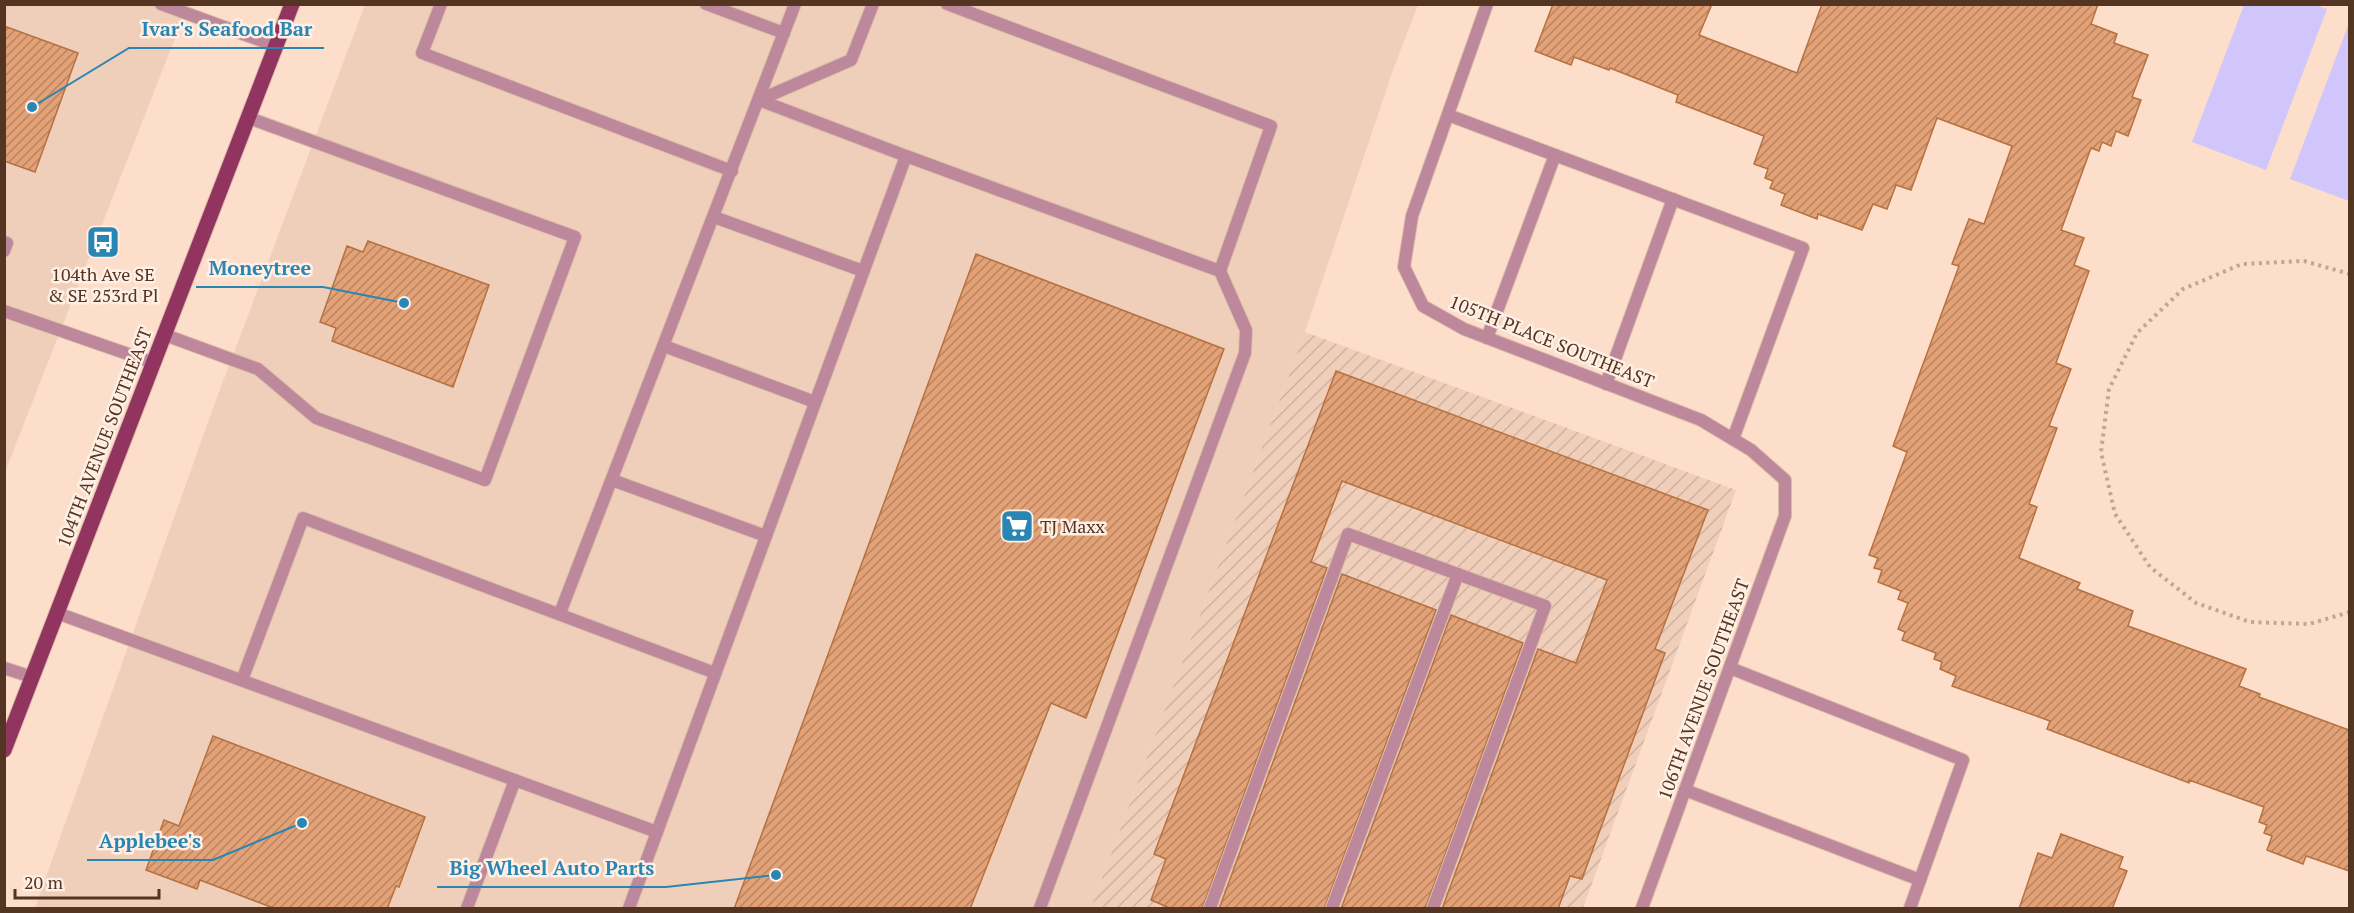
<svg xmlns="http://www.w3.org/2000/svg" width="2354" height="913" font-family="'PT Serif',serif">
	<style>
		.built { fill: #f0cfba }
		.industrial { fill: url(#industrial-furrows) }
		.pitch { fill: #d1c6fc }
		.building { fill: url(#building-hatch); stroke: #b57141; stroke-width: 1.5 }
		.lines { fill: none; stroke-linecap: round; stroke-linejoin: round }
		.service-casing { stroke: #dbbca9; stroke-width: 14 }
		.minor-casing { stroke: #dbbca9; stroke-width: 14 }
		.primary-casing { stroke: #dbbca9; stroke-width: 17 }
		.path { stroke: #c3a591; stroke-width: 4; stroke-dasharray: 3 4.5; stroke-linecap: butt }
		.service { stroke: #bd879c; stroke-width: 12 }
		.minor { stroke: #bd879c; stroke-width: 12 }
		.primary { stroke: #913460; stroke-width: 15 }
		.labels { text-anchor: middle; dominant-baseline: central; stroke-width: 5; stroke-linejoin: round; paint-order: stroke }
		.poi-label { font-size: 18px; fill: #533521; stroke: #ffefe5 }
		.street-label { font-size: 18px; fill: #533521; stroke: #ffefe5 }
		.leader { fill: none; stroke: #2986b3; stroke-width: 2 }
		.callout-dot { fill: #2986b3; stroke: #ffefe5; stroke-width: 2 }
		.callout-label { font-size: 20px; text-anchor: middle; font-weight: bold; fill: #2986b3; stroke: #ffefe5; stroke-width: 5; stroke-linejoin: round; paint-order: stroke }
	</style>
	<defs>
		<pattern id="industrial-furrows" width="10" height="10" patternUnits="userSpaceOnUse" patternTransform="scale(1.5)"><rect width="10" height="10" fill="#f0cfba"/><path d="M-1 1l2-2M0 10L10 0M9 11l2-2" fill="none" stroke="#d0b2a0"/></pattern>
		<pattern id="building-hatch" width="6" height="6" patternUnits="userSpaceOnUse" patternTransform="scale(1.5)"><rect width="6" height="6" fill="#e2a176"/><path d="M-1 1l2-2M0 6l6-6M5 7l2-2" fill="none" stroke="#ba8460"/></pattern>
	</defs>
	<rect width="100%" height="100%" fill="#fddecb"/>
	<g class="built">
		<path d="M5,5H188L5,472Z"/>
		<path d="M365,5H1418L1393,70L1305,332L1091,908H35L213,408Z"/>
	</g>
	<path class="industrial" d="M1305,332L1736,490L1583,908H1091Z"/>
	<g class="pitch">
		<path d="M2244,5H2315L2327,9L2266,170L2192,142Z"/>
		<path d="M2349,23V201L2290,179Z"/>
	</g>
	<g class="building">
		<path d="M1553,4H1712L1699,35L1797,73L1822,4H2098L2091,24L2117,34L2114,43L2148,55L2132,97L2141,100L2128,136L2116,131L2111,146L2102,142L2099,151L2091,148L2063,225L2061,230L2084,238L2074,265L2089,271L2056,363L2071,369L2049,426L2057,428L2029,504L2037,507L2019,558L2080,583L2077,589L2133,611L2128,626L2246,669L2239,686L2260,694L2259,697L2349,730V871L2306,856L2303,864L2267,850L2272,836L2264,833L2267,825L2259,822L2264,807L2189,780V783L2047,729L2050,721L1952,686L1956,676L1940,669L1942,662L1934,659L1936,653L1902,640L1905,632L1898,629L1908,603L1898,599L1901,591L1878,582L1882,570L1874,568L1878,558L1869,555L1907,452L1893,446L1959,266L1952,264L1969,219L1984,224L2012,146L1937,118L1911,190L1896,185L1887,209L1873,204L1862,230L1818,214L1817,219L1781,205L1785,194L1770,188L1773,181L1765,178L1768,169L1754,164L1764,136L1676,102L1678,95L1610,68L1609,70L1574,57L1571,65L1535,51Z"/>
		<path d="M4,26L78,53L35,172L4,161Z"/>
		<path d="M368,241L489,285L453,387L332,341L336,328L320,322L347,246L363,252Z"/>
		<path d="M976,254L1224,349L1086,718L1051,703L970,909H734Z"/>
		<path d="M1336,371L1708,510L1655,649L1665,653L1582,879L1570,876L1558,909H1442L1538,649L1576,663L1607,580L1342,481L1311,562L1327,568L1202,909H1172L1151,900L1166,859L1154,854Z"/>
		<path d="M1342,574L1436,610L1324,909H1219Z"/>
		<path d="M1451,615L1523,643L1425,909H1341Z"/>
		<path d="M213,736L425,817L399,887L396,886L387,909H276L200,880L197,889L146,870L164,820L179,826Z"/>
		<path d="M2061,834L2123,857L2119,868L2127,871L2112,909H2019L2038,853L2052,858Z"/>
	</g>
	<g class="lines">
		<g class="service-casing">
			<g id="service">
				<path d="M161,4L276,46"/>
				<path d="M441,4L422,53L732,171"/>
				<path d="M706,4L784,33"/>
				<path d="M947,4L1271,126L1220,271"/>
				<path d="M759,100L851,60L873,4"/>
				<path d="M1448,115L1803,248L1733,439"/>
				<path d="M906,156L1220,271L1246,330L1245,353L1040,908"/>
				<path d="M714,217L863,271"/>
				<path d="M4,242L7,243L4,251"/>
				<path d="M4,311L154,363"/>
				<path d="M165,335L258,369L316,418L485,480L575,237L249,118"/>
				<path d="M1487,338L1555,155"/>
				<path d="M664,346L815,402"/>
				<path d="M1606,384L1673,199"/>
				<path d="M612,480L766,536"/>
				<path d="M57,613L657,832"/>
				<path d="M560,613L795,4"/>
				<path d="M4,668L32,677"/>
				<path d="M1730,668L1963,760L1910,908"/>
				<path d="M242,680L303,518L715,673"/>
				<path d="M1685,790L1920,880"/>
				<path d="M467,908L515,780"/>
				<path d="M629,908L906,156L759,100"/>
				<path d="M1210,908L1348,534L1545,606L1433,908"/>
				<path d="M1332,908L1458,574"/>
			</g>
		</g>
		<g class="minor-casing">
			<path id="minor" d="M1487,4L1412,216L1404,267L1423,306L1464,329L1701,420L1751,450L1785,480V516L1642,908"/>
		</g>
		<g class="primary-casing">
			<path id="primary" d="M4,750L292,4"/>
		</g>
		<path class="path" d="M2350,274L2304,261L2242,264L2183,289L2137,333L2109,389L2101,452L2115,514L2150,567L2196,603L2250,622L2309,624L2350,612"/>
		<use href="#service" class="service"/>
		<use href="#minor" class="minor"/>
		<use href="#primary" class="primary"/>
	</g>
	<defs>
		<g id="bus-square" transform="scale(1.725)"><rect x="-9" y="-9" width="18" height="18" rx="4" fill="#2986b3" stroke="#ffefe5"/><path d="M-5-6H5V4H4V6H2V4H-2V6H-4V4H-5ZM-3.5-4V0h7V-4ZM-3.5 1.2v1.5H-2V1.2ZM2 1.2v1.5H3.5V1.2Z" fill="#fff"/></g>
		<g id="supermarket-square" transform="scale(1.725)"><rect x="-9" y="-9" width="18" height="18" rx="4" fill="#2986b3" stroke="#ffefe5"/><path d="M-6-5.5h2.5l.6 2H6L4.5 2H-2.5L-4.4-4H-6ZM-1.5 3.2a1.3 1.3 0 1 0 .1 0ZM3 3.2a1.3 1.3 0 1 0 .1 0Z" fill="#fff"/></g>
	</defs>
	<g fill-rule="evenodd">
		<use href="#bus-square" x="103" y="242"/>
		<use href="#supermarket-square" x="1017" y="526"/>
	</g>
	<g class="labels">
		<g class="poi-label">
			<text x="103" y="274">104th Ave SE<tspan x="103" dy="21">&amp; SE 253rd Pl</tspan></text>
			<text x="1040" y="526" text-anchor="start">TJ Maxx</text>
		</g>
		<g class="street-label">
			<text transform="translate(1552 341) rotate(22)">105TH PLACE SOUTHEAST</text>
			<text transform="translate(104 437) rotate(-69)">104TH AVENUE SOUTHEAST</text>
			<text transform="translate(1703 689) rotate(-70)">106TH AVENUE SOUTHEAST</text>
		</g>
	</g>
	<path class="leader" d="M32 107L129 48H324M404 303L323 287H196M302 823L213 860H87M776 875L666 887H437"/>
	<g class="callout-dot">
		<circle cx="32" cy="107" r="6"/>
		<circle cx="404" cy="303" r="6"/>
		<circle cx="302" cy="823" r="6"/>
		<circle cx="776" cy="875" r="6"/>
	</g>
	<g class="callout-label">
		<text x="227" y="36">Ivar's Seafood Bar</text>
		<text x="260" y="275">Moneytree</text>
		<text x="150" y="848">Applebee's</text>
		<text x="552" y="875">Big Wheel Auto Parts</text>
	</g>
	<rect width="2354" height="913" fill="none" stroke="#533521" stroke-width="12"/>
	<path d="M15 889v9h144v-9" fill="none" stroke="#533521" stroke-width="3"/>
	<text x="24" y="889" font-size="18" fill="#533521" stroke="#ffefe5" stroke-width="4.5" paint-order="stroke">20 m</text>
</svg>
